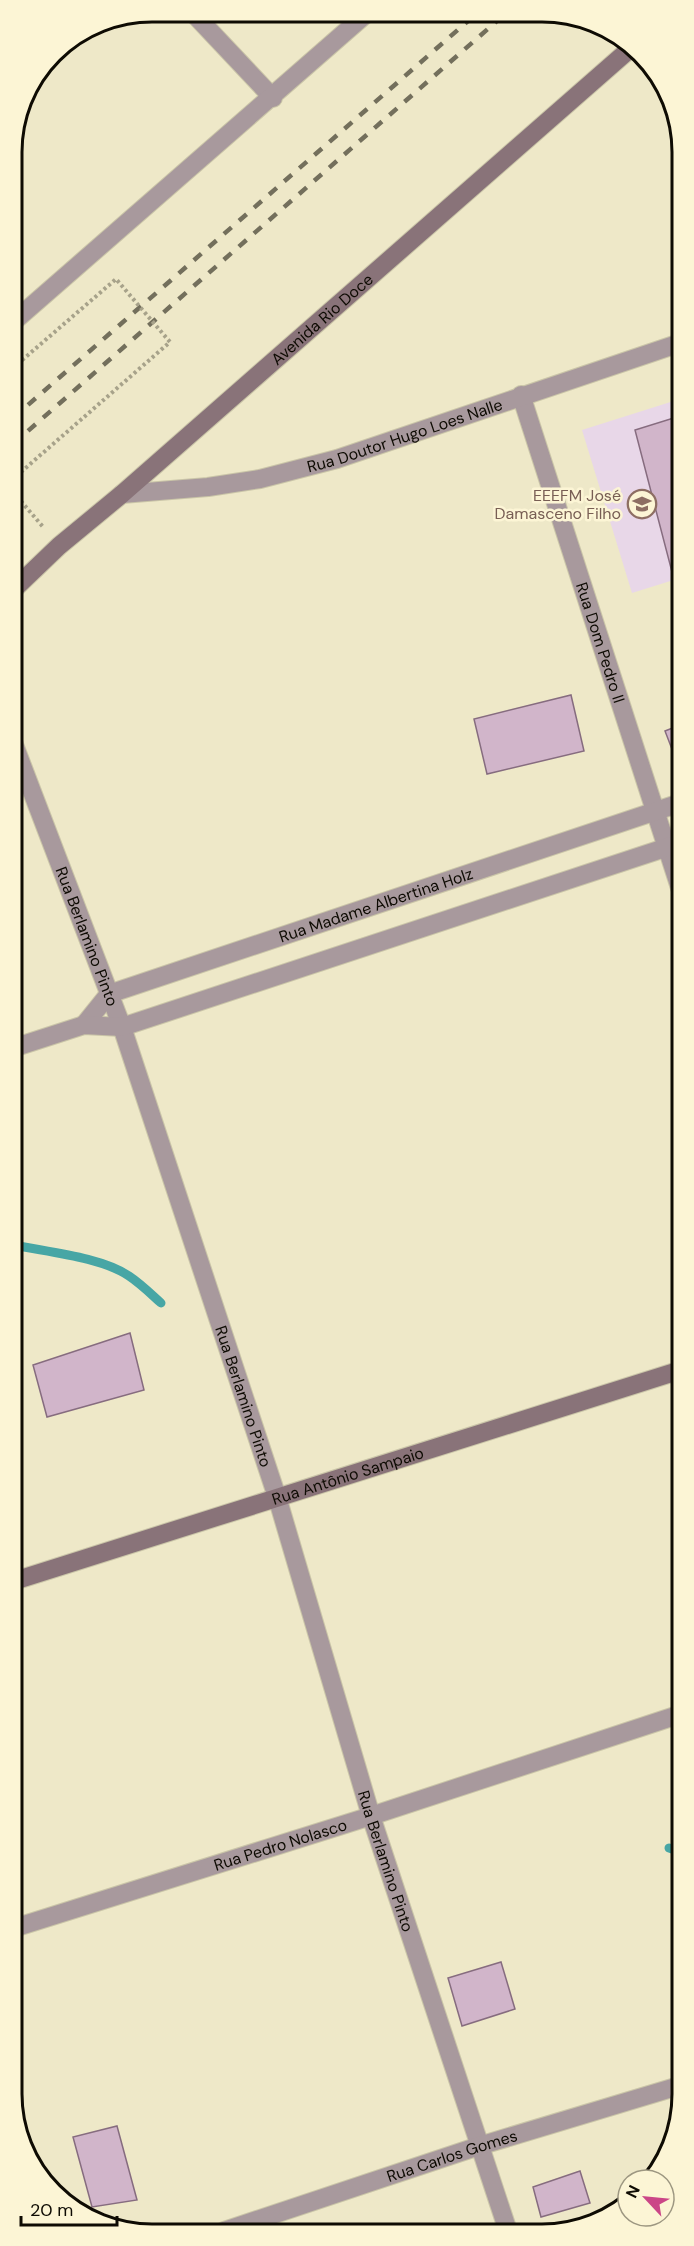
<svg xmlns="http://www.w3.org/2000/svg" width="694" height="2246" font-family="'DM Sans',sans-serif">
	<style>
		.education { fill: #e8d7e8 }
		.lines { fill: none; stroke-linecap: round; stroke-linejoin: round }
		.stream { stroke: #47a6a5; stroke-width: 9 }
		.building { fill: #d1b5ca; stroke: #866c7f; stroke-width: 1.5 }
		.street-casing { stroke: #cac5a8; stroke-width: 20 }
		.secondary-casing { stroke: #cac5a8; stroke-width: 20 }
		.path { stroke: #a7a28a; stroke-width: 4; stroke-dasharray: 3 3; stroke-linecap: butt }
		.street { stroke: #a8999d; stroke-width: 18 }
		.secondary { stroke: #897379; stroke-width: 18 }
		.rail { stroke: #736f5c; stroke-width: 4.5; stroke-dasharray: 10 10; stroke-linecap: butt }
		.path-bridge { stroke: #a7a28a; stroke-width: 4; stroke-dasharray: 3 3; stroke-linecap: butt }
		.labels { text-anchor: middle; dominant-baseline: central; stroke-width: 5; stroke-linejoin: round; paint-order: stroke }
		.street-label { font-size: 16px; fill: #0e0b03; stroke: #fcf5d5 }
		.education-label { font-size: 16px; fill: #785e54; stroke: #fcf5d5; text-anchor: end }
		.rim { fill: none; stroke: #0e0b03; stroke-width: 3 }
	</style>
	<rect width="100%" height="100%" fill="#eee8c8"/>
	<path class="education" d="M680,399V578L632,593L582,430Z"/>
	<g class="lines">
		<g class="stream">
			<path d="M14,1245C47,1252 101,1257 129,1276C141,1284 151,1294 161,1303"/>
			<path d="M669,1848L681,1852"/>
		</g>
	</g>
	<g class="building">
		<path d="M680,416V594L678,595L635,430Z"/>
		<path d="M571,695L584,751L487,774L474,719Z"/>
		<path d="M680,725V770L665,731Z"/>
		<path d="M130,1333L144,1390L47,1417L33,1365Z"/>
		<path d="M501,1962L515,2009L462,2026L448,1978Z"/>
		<path d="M117,2126L137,2200L92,2207L73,2137Z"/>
		<path d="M580,2171L590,2203L541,2217L533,2187Z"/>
	</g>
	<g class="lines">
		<g class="street-casing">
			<g id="street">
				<path d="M192,12L273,98"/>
				<path d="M12,323L367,13"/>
				<path id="s1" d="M521,395L680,888"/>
				<path id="s2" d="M122,494L208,487L260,479L337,459L680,343"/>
				<path id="s3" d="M13,742L122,1027L277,1497L371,1816L508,2231"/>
				<path id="s4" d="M84,1025L109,994L680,803"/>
				<path d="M13,1048L84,1025L122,1027L680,843"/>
				<path id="s5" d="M14,1928L371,1816L681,1714"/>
				<path id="s6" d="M224,2231L479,2146L682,2085"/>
			</g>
		</g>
		<g class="secondary-casing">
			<g id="secondary">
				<path id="s7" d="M13,590L59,546L122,494L631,48"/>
				<path id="s8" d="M14,1581L681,1370"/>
			</g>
		</g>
		<path class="path" d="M13,492L44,528"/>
		<use href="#street" class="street"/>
		<use href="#secondary" class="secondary"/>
		<g class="rail">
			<path d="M13,418L476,14"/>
			<path d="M13,444L505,14"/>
		</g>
		<path class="path-bridge" d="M13,368L116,279L170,342L13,479"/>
	</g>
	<defs>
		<g id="school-ring" transform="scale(1.5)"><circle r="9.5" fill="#fcf5d5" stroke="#8d6e63" stroke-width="1.5"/><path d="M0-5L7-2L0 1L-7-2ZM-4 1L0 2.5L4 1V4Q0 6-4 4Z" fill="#8d6e63"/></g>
	</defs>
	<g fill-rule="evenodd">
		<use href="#school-ring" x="642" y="504"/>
	</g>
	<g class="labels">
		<g class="street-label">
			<text stroke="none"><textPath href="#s7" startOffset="411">Avenida Rio Doce</textPath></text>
			<text stroke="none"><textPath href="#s2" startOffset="290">Rua Doutor Hugo Loes Nalle</textPath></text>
			<text stroke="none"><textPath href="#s1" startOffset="260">Rua Dom Pedro II</textPath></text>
			<text stroke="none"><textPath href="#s4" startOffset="321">Rua Madame Albertina Holz</textPath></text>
			<text stroke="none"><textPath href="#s3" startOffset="208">Rua Berlamino Pinto</textPath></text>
			<text stroke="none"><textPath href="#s3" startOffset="694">Rua Berlamino Pinto</textPath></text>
			<text stroke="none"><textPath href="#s8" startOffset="350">Rua Antônio Sampaio</textPath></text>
			<text stroke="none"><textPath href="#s5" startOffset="279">Rua Pedro Nolasco</textPath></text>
			<text stroke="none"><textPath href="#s3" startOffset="1180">Rua Berlamino Pinto</textPath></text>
			<text stroke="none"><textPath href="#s6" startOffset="240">Rua Carlos Gomes</textPath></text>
		</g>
		<g class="education-label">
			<text x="621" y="495">EEEFM José<tspan x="621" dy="18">Damasceno Filho</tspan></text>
		</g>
	</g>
	<path d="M0 0H694V2246H0ZM152 22H542A130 130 0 0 1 672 152V2094A130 130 0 0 1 542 2224H152A130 130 0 0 1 22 2094V152A130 130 0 0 1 152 22Z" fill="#fcf5d5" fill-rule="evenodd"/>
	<path class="rim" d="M152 22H542A130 130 0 0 1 672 152V2094A130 130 0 0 1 542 2224H152A130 130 0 0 1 22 2094V152A130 130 0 0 1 152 22Z"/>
	<g transform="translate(646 2198) rotate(296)"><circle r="28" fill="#fcf5d5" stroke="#9d9781" stroke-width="1.5"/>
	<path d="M0-4.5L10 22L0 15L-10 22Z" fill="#cb4687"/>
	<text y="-9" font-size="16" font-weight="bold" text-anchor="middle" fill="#0e0b03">N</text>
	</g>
	<path d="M21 2216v9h96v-9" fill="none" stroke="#0e0b03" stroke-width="3"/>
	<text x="30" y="2216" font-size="18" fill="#0e0b03" stroke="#fcf5d5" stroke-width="4.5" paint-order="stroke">20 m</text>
</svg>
